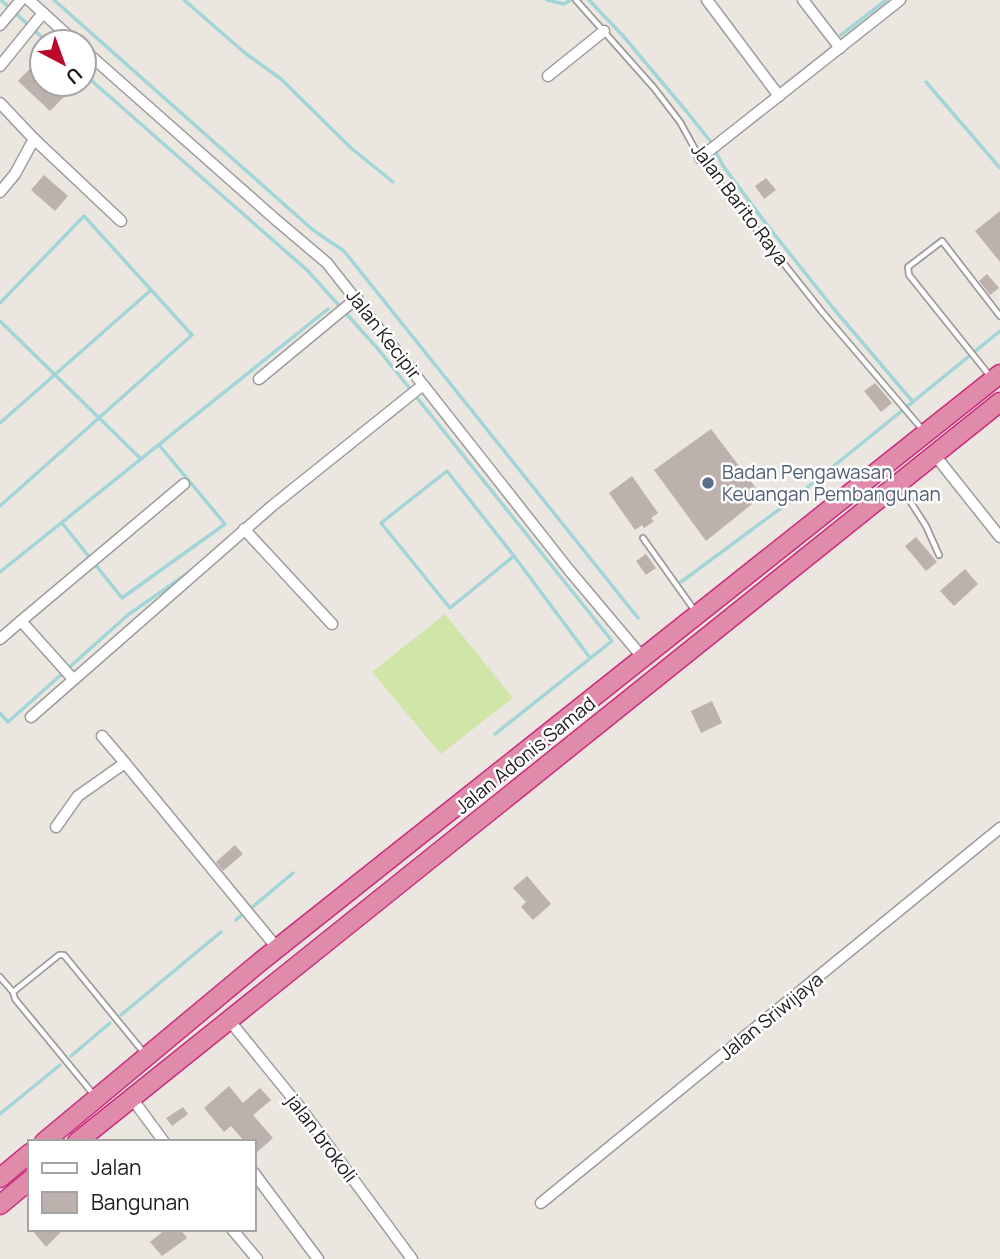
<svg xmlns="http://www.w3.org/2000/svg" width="1000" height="1259" font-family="Manrope,sans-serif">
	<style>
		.grass { fill: #d0e5a8 }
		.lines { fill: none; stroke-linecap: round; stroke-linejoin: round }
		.stream { stroke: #a2d5d8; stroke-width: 3.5 }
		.building { fill: #bcb1ad }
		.lane-casing { stroke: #9c9c9c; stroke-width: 8 }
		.street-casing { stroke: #9c9c9c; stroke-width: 13 }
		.highway-casing { stroke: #cb2c7e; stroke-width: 21 }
		.lane { stroke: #fff; stroke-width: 4.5 }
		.street { stroke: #fff; stroke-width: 10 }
		.highway { stroke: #e08ba9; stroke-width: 18 }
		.service-dot { fill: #5c6f8a; stroke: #fff; stroke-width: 2.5 }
		.labels { text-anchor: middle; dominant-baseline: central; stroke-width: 5; stroke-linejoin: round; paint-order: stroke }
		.street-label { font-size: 19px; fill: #1b1b1b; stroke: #fff }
		.service-label { font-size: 19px; fill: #4e5e75; stroke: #fff; text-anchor: start }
	</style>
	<rect width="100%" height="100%" fill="#ece6e0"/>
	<path class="grass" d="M445,614L513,698L441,754L372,672Z"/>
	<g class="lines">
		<g class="stream">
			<path d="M1,0L47,42"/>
			<path d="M54,0L313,230L344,251L638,618"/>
			<path d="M184,0L245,53L281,79L351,148L393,182"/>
			<path d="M547,0L564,4L571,0"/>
			<path d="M589,0L624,37L687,112L711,142L723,166L767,225L833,308L913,402"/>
			<path d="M841,35L886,0"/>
			<path d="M84,74L308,271L378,349L612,641L495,734"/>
			<path d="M926,82L1000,168"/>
			<path d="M0,303L84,216L192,335L0,506"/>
			<path d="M0,321L141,459"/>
			<path d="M388,419L401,409"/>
			<path d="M0,423L151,290"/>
			<path d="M62,523L122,598L225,524L159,445"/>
			<path d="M514,556L450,608L381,523L447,471L514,556L590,658"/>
			<path d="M0,572L328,309"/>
			<path d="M681,582L792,500L1000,331"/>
			<path d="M0,713L8,722L129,614L191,571"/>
			<path d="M250,909L293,873"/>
			<path d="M236,920L243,914"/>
			<path d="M121,1015L221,932"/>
			<path d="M71,1056L110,1023"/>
			<path d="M0,1114L60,1065"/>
		</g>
	</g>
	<g class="building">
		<path d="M42,56V84H77L50,111L18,81Z"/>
		<path d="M44,175L68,196L55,211L31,190Z"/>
		<path d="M766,178L776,190L764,199L755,186Z"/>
		<path d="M1000,211V262L975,231Z"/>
		<path d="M987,274L999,288L990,295L979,281Z"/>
		<path d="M875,383L892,403L881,412L864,391Z"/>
		<path d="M711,429L762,496L706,541L654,470Z"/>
		<path d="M632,476L658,513L651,518L654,521L644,528L642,525L635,530L609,493Z"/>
		<path d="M916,537L937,562L926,571L905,546Z"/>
		<path d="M646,554L656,568L646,575L636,561Z"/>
		<path d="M965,569L978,584L954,606L940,591Z"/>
		<path d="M712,701L722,723L701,733L691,711Z"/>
		<path d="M235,845L243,854L223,871L216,862Z"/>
		<path d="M527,876L551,904L533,920L521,907L526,902L513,888Z"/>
		<path d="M229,1086L243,1103L260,1088L271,1100L253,1115L273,1138L254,1155V1142H245L231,1126L224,1132L204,1108Z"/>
		<path d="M183,1107L188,1114L172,1126L166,1118Z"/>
		<path d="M31,1229H64L46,1247Z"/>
		<path d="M166,1229H180L187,1238L162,1256L150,1242Z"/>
	</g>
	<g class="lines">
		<g class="lane-casing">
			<g id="lane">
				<path d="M576,0L654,88L680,122L700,158L823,313L922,429"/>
				<path d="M990,376L909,275L908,267L942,241L1000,316"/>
				<path d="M901,487L926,526L939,555"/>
				<path d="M643,538L695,611"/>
				<path d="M0,977L13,992"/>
				<path d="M94,1095L15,999L13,992L59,955H64L145,1054"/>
			</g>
		</g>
		<g class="street-casing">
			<g id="street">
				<path d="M29,0L75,42"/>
				<path d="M707,0L779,96"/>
				<path d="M803,0L840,48"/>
				<path d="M0,25L21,0"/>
				<path d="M84,50L275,219L327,263L569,570L643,658"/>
				<path d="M0,66L43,13"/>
				<path d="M548,76L604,31"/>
				<path d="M0,103L34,139L121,221"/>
				<path d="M700,158L900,0"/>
				<path d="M0,192L15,174L34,139"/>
				<path d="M259,379L357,298"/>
				<path d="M934,454L1000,537"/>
				<path d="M244,529L332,624"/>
				<path d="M21,621L184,484"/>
				<path d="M0,639L21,621L73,679"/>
				<path d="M31,717L272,506L423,385"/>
				<path d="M102,736L125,763"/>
				<path d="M56,827L78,796L125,763L278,949"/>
				<path d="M229,1020L299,1106L412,1259"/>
				<path d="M131,1097L164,1142"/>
				<path d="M254,1173L318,1259"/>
				<path d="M541,1203L1000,828"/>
				<path d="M232,1229L257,1259"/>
			</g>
		</g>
		<g class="highway-casing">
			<g id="highway">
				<path d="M44,1142L260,962L1000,374"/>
				<path d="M77,1142L1000,402"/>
				<path d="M0,1178L30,1153"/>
				<path d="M0,1205L30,1180"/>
			</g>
		</g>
		<use href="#lane" class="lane"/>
		<use href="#street" class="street"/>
		<use href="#highway" class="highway"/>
	</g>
	<circle class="service-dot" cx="708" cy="483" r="7"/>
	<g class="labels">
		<g class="street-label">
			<text transform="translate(740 204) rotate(53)">Jalan Barito Raya</text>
			<text transform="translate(384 334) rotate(52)">Jalan Kecipir</text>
			<text transform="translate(525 755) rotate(-39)">Jalan Adonis Samad</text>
			<text transform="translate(771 1016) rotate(-39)">Jalan Sriwijaya</text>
			<text transform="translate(322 1138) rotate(53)">jalan brokoli</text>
		</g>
		<g class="service-label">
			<text x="722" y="472">Badan Pengawasan<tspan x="722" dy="22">Keuangan Pembangunan</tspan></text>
		</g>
	</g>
	<rect x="28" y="1140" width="228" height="91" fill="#ffffff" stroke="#a4a4a4" stroke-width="2"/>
	<rect x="42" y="1163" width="35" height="10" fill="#ffffff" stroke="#a4a4a4" stroke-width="2"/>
	<text x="91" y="1175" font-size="21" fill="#1b1b1b">Jalan</text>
	<rect x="42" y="1192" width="35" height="21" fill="#bcb1ad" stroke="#a4a4a4" stroke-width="2"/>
	<text x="91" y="1210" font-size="21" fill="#1b1b1b">Bangunan</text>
	<g transform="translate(63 63) rotate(139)"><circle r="33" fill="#ffffff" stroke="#a4a4a4" stroke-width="2"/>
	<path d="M0-5L12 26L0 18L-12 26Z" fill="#bb0a29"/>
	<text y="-10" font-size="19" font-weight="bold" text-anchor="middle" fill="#1b1b1b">U</text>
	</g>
</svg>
